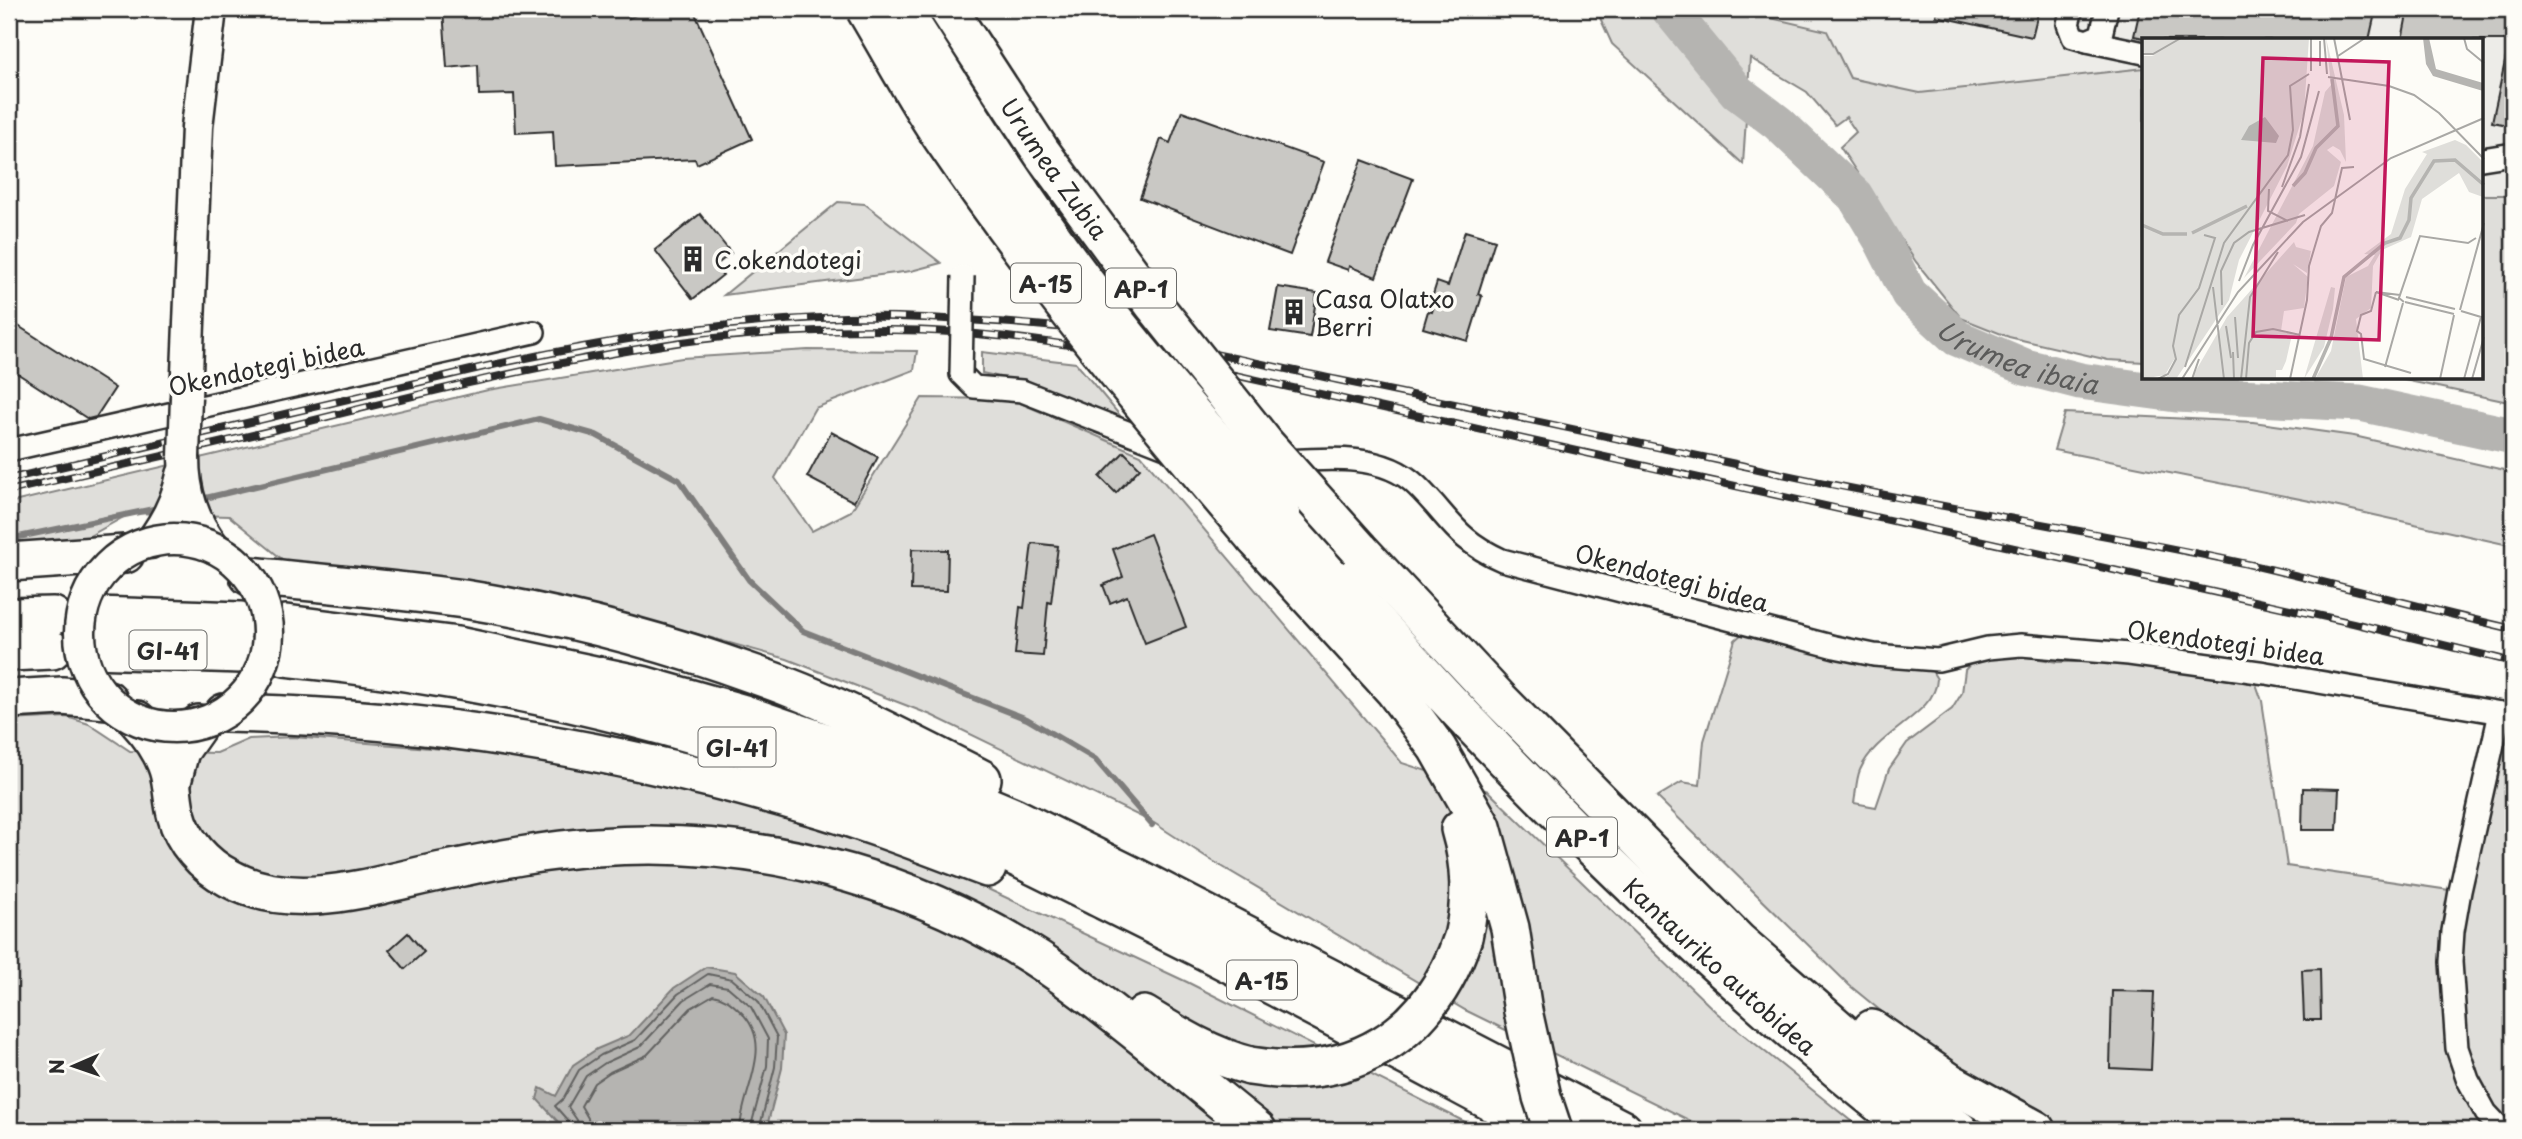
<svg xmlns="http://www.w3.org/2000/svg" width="2522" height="1139" font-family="'Playpen Sans',sans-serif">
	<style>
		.built { fill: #edece8 }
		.green { fill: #dfdeda; stroke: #858482; stroke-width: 2 }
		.water { fill: #b5b4b1; stroke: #7e7d7b; stroke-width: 2 }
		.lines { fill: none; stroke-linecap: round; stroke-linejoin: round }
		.shore { stroke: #626261; stroke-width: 2 }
		.stream { stroke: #7e7d7b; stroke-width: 6 }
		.river { stroke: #b5b4b1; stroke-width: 37 }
		.building { fill: #c9c8c4; stroke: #2b2b2b; stroke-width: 2 }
		.minor-casing { stroke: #2b2b2b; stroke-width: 26 }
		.secondary-casing { stroke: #2b2b2b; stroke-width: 35 }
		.motorway-casing { stroke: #2b2b2b; stroke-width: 42 }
		.minor { stroke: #fdfcf7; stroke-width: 21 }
		.secondary { stroke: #fdfcf7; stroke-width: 30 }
		.motorway { stroke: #fdfcf7; stroke-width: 37 }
		.rail-casing { stroke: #2b2b2b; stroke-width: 8 }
		.rail { stroke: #fdfcf7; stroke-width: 5; stroke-dasharray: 16; stroke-linecap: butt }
		.minor-bridge-casing { stroke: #2b2b2b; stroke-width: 26; stroke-linecap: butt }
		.secondary-bridge-casing { stroke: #2b2b2b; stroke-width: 35; stroke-linecap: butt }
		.motorway-bridge-casing { stroke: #2b2b2b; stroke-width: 42; stroke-linecap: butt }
		.minor-bridge { stroke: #fdfcf7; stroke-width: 21 }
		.secondary-bridge { stroke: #fdfcf7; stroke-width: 30 }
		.motorway-bridge { stroke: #fdfcf7; stroke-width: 37 }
		.labels { text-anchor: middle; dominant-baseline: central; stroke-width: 7; stroke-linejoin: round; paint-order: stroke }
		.shield { fill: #fdfcf7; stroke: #6a6a68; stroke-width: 2 }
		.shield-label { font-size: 23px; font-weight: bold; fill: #2b2b2b }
		.street-label { font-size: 24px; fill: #2b2b2b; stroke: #fdfcf7 }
		.poi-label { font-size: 24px; fill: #2b2b2b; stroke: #fdfcf7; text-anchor: start }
		.water-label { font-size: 26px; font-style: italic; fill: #5b5b5a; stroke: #fdfcf7 }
		.inset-river { fill: none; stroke: #b5b4b1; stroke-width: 3.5 }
		.inset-road { fill: none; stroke: #a9a8a5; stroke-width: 2 }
		.view { fill: #c2185b; fill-opacity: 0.15; stroke: #c2185b; stroke-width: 3.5 }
		.inset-edge { fill: none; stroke: #2b2b2b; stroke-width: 3.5 }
	</style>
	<rect width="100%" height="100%" fill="#fdfcf7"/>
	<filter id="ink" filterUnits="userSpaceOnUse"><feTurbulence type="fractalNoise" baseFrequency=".0143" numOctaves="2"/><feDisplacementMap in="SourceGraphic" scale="14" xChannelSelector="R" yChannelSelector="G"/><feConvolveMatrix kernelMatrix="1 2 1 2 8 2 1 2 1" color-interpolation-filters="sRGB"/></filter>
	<g filter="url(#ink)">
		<path class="built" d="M1732,9H2513V195H2482V40H2144V68L1920,93L1850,78L1827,31Z"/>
		<g class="green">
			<path d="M1596,9H1732L1827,31L1850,78L1920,93L2144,68V362L2108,360L2009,337L1961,318L1916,262L1840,147L1856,132L1846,117L1835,125L1807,92L1750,58L1743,164L1612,44Z"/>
			<path d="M2482,195H2513V403L2395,378H2482Z"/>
			<path d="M838,202L865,204L941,263L911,271L724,295Z"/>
			<path d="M808,350L917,351L914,370L815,408L775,478L812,531L851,511L922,398L1011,399L1141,455L1402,763L1488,791L1717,1013L1862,1130H1709L1465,1010L1211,860L1154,823L931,715L787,659L611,610L451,578L293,568L229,516L131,513L75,544L9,548V503L488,390L682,358Z"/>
			<path d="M982,352L1076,363L1122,418L1031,384L982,373Z"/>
			<path d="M2065,413L2253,422L2354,436L2513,472V546L2325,504L2054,450Z"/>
			<path d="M1743,633L1932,671L1937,679C1936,715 1876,731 1860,770C1856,779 1856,793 1854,803L1876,807L1889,769L1907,743L1952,709L1962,693L1965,670L1971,663L1989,658L2022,656L2057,662H2095L2152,668L2256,684L2262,701L2287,866L2470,893L2500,750L2509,740L2513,739V1130H2026L1849,985L1657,797L1682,782L1700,785L1704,741L1735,640Z"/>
			<path d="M67,717L89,724L130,751L217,753L249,739L293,737L480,752L615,771L798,813L975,883L1187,982L1481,1130H9V720Z"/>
		</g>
		<path class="water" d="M706,967L735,972L764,997L784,1035L782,1068L766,1130H564L562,1126L537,1099L540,1088L556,1096L573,1065L597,1049L630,1035L674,988Z"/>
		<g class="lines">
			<g class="shore">
				<path d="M570,1130L569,1122L555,1106L563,1099L579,1070L601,1055L635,1040L678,994L708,974L732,979L758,1001L777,1037L775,1067L759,1130"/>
				<path d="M579,1130L577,1120L568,1107L586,1076L605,1063L640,1047L684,1000L710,984L728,987L751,1007L768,1039L767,1066L750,1130"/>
				<path d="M589,1130L588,1118L581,1106L594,1083L610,1072L647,1055L691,1008L713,995C725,997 731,1003 740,1011C777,1046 741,1090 740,1130"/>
			</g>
			<g class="stream">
				<path d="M197,500L539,419L596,435L679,480L749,580L803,631L1027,719L1095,759L1152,825"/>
				<path d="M9,539L163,507"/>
			</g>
			<path class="river" id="s1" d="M1669,9L1737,92L1778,123L1855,196L1882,241L1909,294L1957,338L2025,367L2080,381L2176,394L2360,403L2513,436"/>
		</g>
		<g class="building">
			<path d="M443,9H628L629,18L649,9H693L752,139L697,164L695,159L555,166L553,131L516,133L514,94L479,95L478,65L447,68Z"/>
			<path d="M1937,9H2039L2032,37L1936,16Z"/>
			<path d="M2140,9H2376L2369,40H2154L2134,36Z"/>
			<path d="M2408,9H2513V40H2402Z"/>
			<path d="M2506,57H2513V126L2492,122Z"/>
			<path d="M1182,111L1324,162L1290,255L1140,198L1161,139L1170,143Z"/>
			<path d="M1362,160L1413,179L1376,277L1349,266L1348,270L1325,262Z"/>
			<path d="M700,214L731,253L715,266L723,275L693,299L655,250Z"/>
			<path d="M1465,231L1495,240L1478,294L1482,296L1468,341L1423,328L1428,311L1432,312L1435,302L1431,301L1437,282L1448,286Z"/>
			<path d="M1278,287L1317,293L1310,337L1270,331Z"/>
			<path d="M9,320L115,388L96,417L88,419L9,368Z"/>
			<path d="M831,432L878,457L854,502L807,477Z"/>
			<path d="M1124,452L1140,468L1116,493L1100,477Z"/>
			<path d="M1150,534L1186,627L1145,643L1127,596L1110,603L1103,585L1123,577L1113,549Z"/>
			<path d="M1032,543L1058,546L1051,603L1048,602L1043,656L1015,654L1020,607L1024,608Z"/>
			<path d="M912,549L948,550L947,591L911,590Z"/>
			<path d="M2303,788L2339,789L2337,830H2302Z"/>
			<path d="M408,933L424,952L405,969L389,950Z"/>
			<path d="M2320,969L2321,1020H2304L2302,970Z"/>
			<path d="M2112,991L2154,992L2151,1070L2110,1068Z"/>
		</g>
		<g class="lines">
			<g class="minor-casing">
				<g id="minor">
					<path d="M2072,9L2068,24L2073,37L2087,41L2101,35L2107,9"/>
					<path d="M2087,41L2144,53"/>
					<path d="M2482,159L2513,154"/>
					<path d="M961,374L974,387L1022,391L1178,452"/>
					<path d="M9,450L534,332"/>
					<path d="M1275,462C1320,459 1382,451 1417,486C1450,518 1455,539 1502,560L1835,647L1874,655L1938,660L1988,648L2021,645L2129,654L2266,673L2513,715"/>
					<path d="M2500,713L2460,891L2453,931L2451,962L2457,1048L2468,1080L2486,1113L2502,1130"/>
				</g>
			</g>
			<g class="secondary-casing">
				<g id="secondary">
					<path d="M186,397L197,127L211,9"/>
					<path d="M184,457C184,492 193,521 215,548"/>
					<path d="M150,543C166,522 177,501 182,475"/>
				</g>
			</g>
			<g class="motorway-casing">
				<g id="motorway">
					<path id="s2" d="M1281,515C1345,585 1407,658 1473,726C1610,870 1756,1007 1912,1130"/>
					<path d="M1255,538L1394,690L1437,748L1482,827L1510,928L1523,1011"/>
					<path d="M1359,549L1500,700L1738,941L1935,1113L1959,1130"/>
					<path d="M9,562L125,554"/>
					<path d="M249,576C321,583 393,589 464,599C564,615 662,641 756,675C834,702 908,742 982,779"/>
					<path d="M97,616L241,621"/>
					<path d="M9,617L53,616"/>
					<path d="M286,624L458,646L642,685L741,713L888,764L1014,817L1135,877L1623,1130"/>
					<path d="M93,649L242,654"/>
					<path d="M9,652L52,650"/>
					<path d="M285,657C487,677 685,722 875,795C954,825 1029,863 1105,901C1203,949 1300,999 1396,1051C1447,1077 1496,1106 1548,1130"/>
					<path d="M9,699L62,696L108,700"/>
					<path d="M224,713C422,716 618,749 808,805C868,822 928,846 987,868"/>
					<path d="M137,720C150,734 162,750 168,769C173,784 172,799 176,814C183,842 204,865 229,878C296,915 377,884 447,870C496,860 546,850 596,847C767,834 940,884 1078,987C1139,1032 1197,1082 1257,1130"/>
					<path d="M172,782L180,751L199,724"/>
					<path d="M1460,829C1471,866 1472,900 1463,937"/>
					<path d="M1144,1015C1178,1036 1211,1056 1250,1066"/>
					<path d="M1872,1029L1951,1083L2036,1130"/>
				</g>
			</g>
			<use href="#minor" class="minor"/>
			<use href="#secondary" class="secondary"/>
			<use href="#motorway" class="motorway"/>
			<g class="rail-casing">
				<g id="rail">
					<path d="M9,479L488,366C623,337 760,314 898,317C957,319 1016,322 1074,329C1163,341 1251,362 1338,380C1477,408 1615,438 1754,468C1919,505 2087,529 2252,565C2339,585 2426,609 2513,629"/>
					<path d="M9,491C100,470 191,450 282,428C415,395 547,362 682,342C750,332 820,330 889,330C995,330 1099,349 1203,368L2353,623L2513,662"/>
				</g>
			</g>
			<use href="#rail" class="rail"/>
			<g class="minor-bridge-casing">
				<path id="minor-bridge" d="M961,374L963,276"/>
			</g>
			<g class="secondary-bridge-casing">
				<g id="secondary-bridge">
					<path d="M184,457L186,397"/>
					<circle cx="174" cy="633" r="94"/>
				</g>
			</g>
			<g class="motorway-bridge-casing">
				<g id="motorway-bridge">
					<path d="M865,9C892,54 917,102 947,145C1041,283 1147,411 1255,538"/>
					<path d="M902,9C957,96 1012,183 1073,266C1137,353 1210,434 1281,515"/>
					<path id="s3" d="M948,9L1042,153L1154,305L1265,444L1359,549"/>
					<path d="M1523,1011L1542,1097L1553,1130"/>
					<path d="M1250,1066C1352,1083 1430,1036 1463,937"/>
				</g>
			</g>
			<use href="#minor-bridge" class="minor-bridge"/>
			<use href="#secondary-bridge" class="secondary-bridge"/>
			<use href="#motorway-bridge" class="motorway-bridge"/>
		</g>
	</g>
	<defs>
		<g id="building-bare" transform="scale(2.1)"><path d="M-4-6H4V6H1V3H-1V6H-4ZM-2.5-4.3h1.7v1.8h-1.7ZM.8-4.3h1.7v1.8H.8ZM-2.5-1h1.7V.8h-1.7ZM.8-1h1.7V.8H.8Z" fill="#2b2b2b" stroke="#fdfcf7" stroke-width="2.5" paint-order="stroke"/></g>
	</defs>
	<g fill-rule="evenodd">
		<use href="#building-bare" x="693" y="259"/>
		<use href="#building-bare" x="1294" y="312"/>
	</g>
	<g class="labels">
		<g class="shield">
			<rect x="1011" y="263.5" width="70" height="39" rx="5"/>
			<rect x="1106" y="268.5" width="70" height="39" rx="5"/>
			<rect x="129.5" y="630.5" width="77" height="39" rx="5"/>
			<rect x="698.5" y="727.5" width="77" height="39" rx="5"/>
			<rect x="1547" y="817.5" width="70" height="39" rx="5"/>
			<rect x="1227" y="960.5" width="70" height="39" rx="5"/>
		</g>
		<g class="shield-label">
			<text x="1046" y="283">A-15</text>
			<text x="1141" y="288">AP-1</text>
			<text x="168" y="650">GI-41</text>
			<text x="737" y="747">GI-41</text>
			<text x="1582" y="837">AP-1</text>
			<text x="1262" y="980">A-15</text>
		</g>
		<g class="street-label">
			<text stroke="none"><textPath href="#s3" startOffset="192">Urumea Zubia</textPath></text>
			<text transform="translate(266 366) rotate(-12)">Okendotegi bidea</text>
			<text transform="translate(1672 577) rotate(15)">Okendotegi bidea</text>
			<text transform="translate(2226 642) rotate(8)">Okendotegi bidea</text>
			<text stroke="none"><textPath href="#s2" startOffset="630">Kantauriko autobidea</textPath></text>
		</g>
		<g class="poi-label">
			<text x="714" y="259">C.okendotegi</text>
			<text x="1315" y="298">Casa Olatxo<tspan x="1315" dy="28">Berri</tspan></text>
		</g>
		<g class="water-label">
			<text stroke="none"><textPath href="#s1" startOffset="506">Urumea ibaia</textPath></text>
		</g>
	</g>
	<g transform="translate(2142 38)">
		<rect width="341" height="341" fill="#fdfcf7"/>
		<path d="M0,0H167L162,74L145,128L97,222L87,262L34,341H20L27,337L33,320L23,337L0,341V18H13L0,14ZM184,0L202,77L204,124L198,112L191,108L185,112L199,124L192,148L157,176L154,185L102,240L171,108L183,54L189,47ZM313,102L324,107L341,124V159L327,154L317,135L280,161L269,199L240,212L231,228L229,270L214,281L221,341H173L189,313L204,239L226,228L233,217L222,216L249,196L263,151L285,116L280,114ZM152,204L154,209L169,213L165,235L151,226L166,239L162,270L142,273L139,293L155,298L149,301L144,323L140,332H134V341H49L85,279ZM189,249L193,250L191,271L182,309L162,341Z" fill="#dfdeda"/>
		<path d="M281,0H287L294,31L341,45V53L291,38L284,26ZM123,79L137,98L134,105L99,102L107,88Z" fill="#b5b4b1"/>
		<path class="inset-river" d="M151,148L163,135L174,110L196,88L190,41M0,187L21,196H45M50,195L105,168M171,341L189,300L202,239L243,205L258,200L267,182L269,160L292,123L313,122L342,147"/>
		<path class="inset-road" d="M169,0V33M182,0L185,36M192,0L208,82M322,0L325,11L342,25M178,3V28M0,16H11L39,0M196,18L223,0M186,39L247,48L272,57L297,75L342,121M140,149L158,99L167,46M127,151L126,173L146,183M97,243L111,207L159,119L177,53M71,249L82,341M234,254L229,273L219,277L215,293L219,296L222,321L269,335M264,259L313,271M257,262L234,254L258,257M262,264L257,260L278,198L326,205L334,200M263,264L312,276M80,267L79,233L92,205L107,194L163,177M318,272L342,185M319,273L339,279L322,341M93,279L96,320M84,288L89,320M91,314L92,341M43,329L82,205L146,117L151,92L148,48L167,36M243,329L261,265M16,341L26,336L34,321L31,308L37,277L57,250L73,200L62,197M40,341L96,254L161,184L249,120L342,80M50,341L57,321M99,341L108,259L136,214M104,341L107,305L114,294L131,291L158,297M148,341L165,262L167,228L179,188L190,175L200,130L212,129M298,341L312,277M330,341L342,299"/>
		<path class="view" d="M121,20L247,24L237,302L111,298Z"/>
		<rect width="341" height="341" class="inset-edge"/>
	</g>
	<rect width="2522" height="1139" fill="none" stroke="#fdfcf7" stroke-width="35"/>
	<rect x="18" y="18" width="2487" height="1104" fill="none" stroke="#2b2b2b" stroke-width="2.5" filter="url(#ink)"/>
	<g transform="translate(74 1066) rotate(268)" stroke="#fdfcf7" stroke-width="5" paint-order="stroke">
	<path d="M0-5L12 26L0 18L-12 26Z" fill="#2b2b2b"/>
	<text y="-10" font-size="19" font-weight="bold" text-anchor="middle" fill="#2b2b2b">N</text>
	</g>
</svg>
